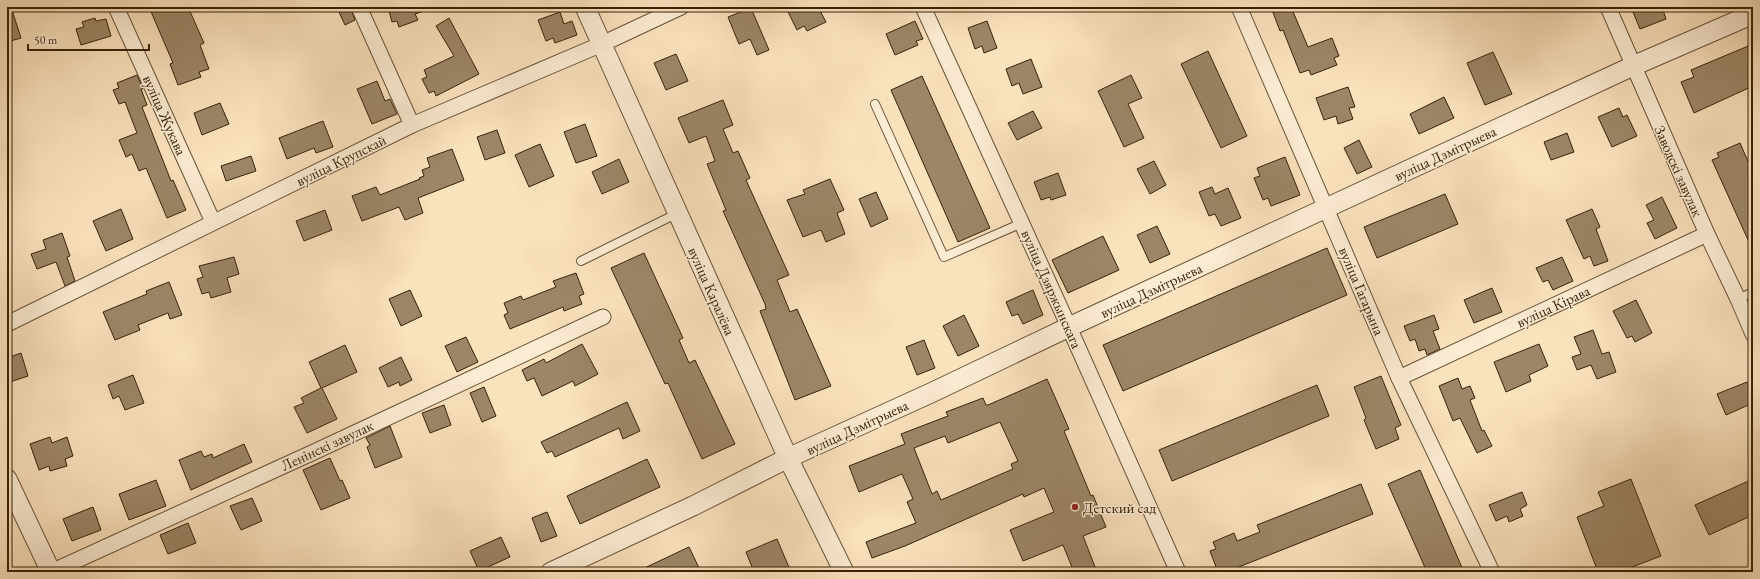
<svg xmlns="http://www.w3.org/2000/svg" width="1760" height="579" font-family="'EB Garamond',serif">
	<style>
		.building { fill: #9c8667; stroke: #372209; fill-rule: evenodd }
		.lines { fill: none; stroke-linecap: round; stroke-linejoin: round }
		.service-casing { stroke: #685236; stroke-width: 10 }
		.minor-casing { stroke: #685236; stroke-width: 17 }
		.tertiary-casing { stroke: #685236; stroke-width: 21 }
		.service { stroke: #fcecd4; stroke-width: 8 }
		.minor { stroke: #fcecd4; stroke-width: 15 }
		.tertiary { stroke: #fcecd4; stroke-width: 19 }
		.poi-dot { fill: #8f2418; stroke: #fcecd4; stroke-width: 1.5 }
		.labels { text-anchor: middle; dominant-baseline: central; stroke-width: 3; stroke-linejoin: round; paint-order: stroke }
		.street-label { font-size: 15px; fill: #372209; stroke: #fcecd4 }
		.poi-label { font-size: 15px; fill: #372209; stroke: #fcecd4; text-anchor: start }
	</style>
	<rect width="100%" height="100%" fill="#fae2bd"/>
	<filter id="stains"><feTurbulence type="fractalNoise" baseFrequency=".005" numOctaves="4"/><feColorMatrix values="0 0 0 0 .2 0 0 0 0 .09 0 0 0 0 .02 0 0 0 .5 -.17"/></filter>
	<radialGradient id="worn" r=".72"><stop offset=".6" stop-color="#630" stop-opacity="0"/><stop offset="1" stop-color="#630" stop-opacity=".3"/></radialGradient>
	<g class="building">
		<path d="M7,7H11L21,38L7,42Z"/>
		<path d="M149,7H188L204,43L200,45L209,69L199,72L201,77L178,85L170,64L173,63Z"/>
		<path d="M350,7L355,20L345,25L339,12Z"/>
		<path d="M388,7H429L430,9L415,14L418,20L399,27L397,21L392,22Z"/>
		<path d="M797,7H818L826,22L807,31L804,26L797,30L788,12Z"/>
		<path d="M1271,7H1291L1308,47L1332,38L1339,56L1334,58L1337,65L1311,75L1309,70L1300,73L1283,30L1280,31Z"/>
		<path d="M1631,7H1662L1666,19L1640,29Z"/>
		<path d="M751,8L769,50L757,55L750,39L739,44L728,17Z"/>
		<path d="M560,12L564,24L572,21L577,35L555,43L553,38L546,41L538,20Z"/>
		<path d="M95,18L96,21L106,19L111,36L81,45L76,29L84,27L82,22Z"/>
		<path d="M449,18L479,74L436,96L434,91L429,93L422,79L427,77L424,70L454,56L436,26Z"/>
		<path d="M915,21L923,39L916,41L918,45L895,55L886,34Z"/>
		<path d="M987,21L997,48L984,53L982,46L975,49L968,28Z"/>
		<path d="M1753,44V86L1694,113L1681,82L1694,77L1691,70Z"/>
		<path d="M1208,51L1247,136L1221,148L1181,64Z"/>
		<path d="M1493,52L1512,94L1485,105L1467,63Z"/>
		<path d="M676,54L688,81L666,90L654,63Z"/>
		<path d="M1031,59L1042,87L1023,94L1019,83L1012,86L1006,69Z"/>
		<path d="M137,75L143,89H141L147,105L142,107L171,181L173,180L186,210L167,218L146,168L139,171L132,154L126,157L119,140L137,133L125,102L119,104L113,90L119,88L117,83Z"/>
		<path d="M1131,75L1142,98L1128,104L1144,138L1124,147L1098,91Z"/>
		<path d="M922,76L990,228L958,242L891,90Z"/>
		<path d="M377,81L385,101L390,99L397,114L372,124L357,89Z"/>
		<path d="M1348,87L1355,107L1349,108L1353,119L1338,124L1336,116L1324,120L1316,98Z"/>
		<path d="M1444,97L1454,118L1419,134L1410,114Z"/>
		<path d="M723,100L733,125L723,129L733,153L738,151L750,178L746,180L789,275L777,280L790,312L797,309L831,386L795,400L760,311L766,309L765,304L723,211L726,210L707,164L715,161L706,136L689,143L678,118Z"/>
		<path d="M220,103L229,124L202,135L194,113Z"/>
		<path d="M1619,108L1623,117L1627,115L1637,136L1612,147L1598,117Z"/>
		<path d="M1033,111L1042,128L1017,140L1008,123Z"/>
		<path d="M323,121L333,147L316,153L314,148L287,159L279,138Z"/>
		<path d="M585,124L597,156L576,163L564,132Z"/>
		<path d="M497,130L505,153L485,160L477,137Z"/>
		<path d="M1567,133L1574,152L1551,160L1544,142Z"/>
		<path d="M1359,140L1372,167L1357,174L1344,148Z"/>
		<path d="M1740,143L1753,173V251L1712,160L1719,157L1717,153Z"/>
		<path d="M540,144L554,176L529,187L515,155Z"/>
		<path d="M452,149L464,180L418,198L423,213L405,220L399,207L362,221L352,196L376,187L380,195L420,179L419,178L424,176L422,170L430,167L427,158Z"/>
		<path d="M251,156L256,171L226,181L221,166Z"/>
		<path d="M1285,157L1300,195L1271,206L1268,198L1263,200L1254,178L1260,176L1257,168Z"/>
		<path d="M619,159L629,182L602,194L592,172Z"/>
		<path d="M1154,161L1166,185L1150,194L1137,169Z"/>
		<path d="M1058,173L1066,195L1051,200L1050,197L1041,200L1034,182Z"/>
		<path d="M830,179L844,210L837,213L845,234L826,242L821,230L803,237L787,200L805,194L803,190Z"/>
		<path d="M1212,187L1215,194L1228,188L1241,218L1221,226L1215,214L1209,216L1199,192Z"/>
		<path d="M876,192L888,219L871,227L859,199Z"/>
		<path d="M1445,194L1458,224L1377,258L1364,227Z"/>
		<path d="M1662,197L1677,228L1655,239L1647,223L1654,220L1646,205Z"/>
		<path d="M121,209L133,239L106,251L93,221Z"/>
		<path d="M1592,209L1600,227L1596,229L1608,261L1594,266L1590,256L1584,259L1566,220Z"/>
		<path d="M325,210L332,230L304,241L296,221Z"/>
		<path d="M1157,226L1170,254L1150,263L1137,235Z"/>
		<path d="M62,233L70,256L67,257L75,281L65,286L56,262L37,269L31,254L46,249L43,240Z"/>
		<path d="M1103,236L1119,270L1068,293L1052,260Z"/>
		<path d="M1327,248L1347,295L1123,391L1103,345Z"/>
		<path d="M644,253L683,338L679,340L689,363L695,360L735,444L702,459L668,383L665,384L611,268Z"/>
		<path d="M234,257L239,274L227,278L231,292L211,298L209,292L202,294L197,279L203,277L199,266Z"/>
		<path d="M1562,257L1573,281L1553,290L1548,280L1543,282L1536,268Z"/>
		<path d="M576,273L584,294L579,296L582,304L564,311L563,307L510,329L504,315L508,313L504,303L521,296L523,300L556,287L553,281Z"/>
		<path d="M169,282L182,315L170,319L168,313L138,325L140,330L115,340L103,312L147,294L146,291Z"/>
		<path d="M1492,288L1502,312L1474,323L1464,300Z"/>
		<path d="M410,290L422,316L401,326L389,299Z"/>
		<path d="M1033,290L1043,315L1023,324L1018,314L1012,316L1006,302Z"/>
		<path d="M1636,300L1652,333L1635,342L1632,336L1627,338L1613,311Z"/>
		<path d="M964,315L979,346L958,356L943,326Z"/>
		<path d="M1434,315L1439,329L1433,331L1440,349L1427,355L1425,349L1419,351L1415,339L1410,341L1404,326Z"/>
		<path d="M1593,330L1602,354L1609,352L1616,372L1597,379L1591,365L1577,370L1572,357L1581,354L1574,337Z"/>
		<path d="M466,337L478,362L457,372L445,346Z"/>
		<path d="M924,340L935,368L917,375L906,347Z"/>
		<path d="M582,344L598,374L575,386L573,381L542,396L534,378L527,381L522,370L544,359L546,363Z"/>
		<path d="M1539,344L1548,366L1529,375L1531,381L1506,392L1494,362Z"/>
		<path d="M345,345L357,372L322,388L337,419L307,433L294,407L304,403L301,398L321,388L309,362Z"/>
		<path d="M21,353L28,376L7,383V358Z"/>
		<path d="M401,357L412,380L400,386L399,382L388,387L379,368Z"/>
		<path d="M133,375L144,403L125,410L119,396L113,399L108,385Z"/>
		<path d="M1381,376L1401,425L1395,428L1399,439L1376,449L1364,420L1366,418L1354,387Z"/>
		<path d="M1458,378L1462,389L1470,386L1475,398L1470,400L1482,431L1484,430L1492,446L1477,453L1460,418L1453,421L1439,386Z"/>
		<path d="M1047,379L1069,429L1064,431L1091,496L1093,495L1106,527L1083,536L1097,572H1074L1063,545L1023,561L1010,530L1054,512L1044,488L1024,497L1023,494L905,546L872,558L866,542L916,523L907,502L913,499L902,474L859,492L849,466L905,444L901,434L948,416L946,412L983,398L986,405H988ZM1000,422L1018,461L1011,464L1013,469L941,500L937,491L932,494L914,448L945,436L948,443Z"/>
		<path d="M1747,382L1753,395V403L1726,415L1717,394Z"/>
		<path d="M1317,385L1329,416L1172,481L1159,450Z"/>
		<path d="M484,387L496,416L482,422L470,393Z"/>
		<path d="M627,402L640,431L623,439L619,428L555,457L552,451L547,453L541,442Z"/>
		<path d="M444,405L451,425L430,433L422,413Z"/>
		<path d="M390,426L402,457L375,468L367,447L370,445L366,438Z"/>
		<path d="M50,437L52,443L67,437L73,456L65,459L67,466L50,471L49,466L39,470L30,444Z"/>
		<path d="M244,444L252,462L191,490L179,460L201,451L204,457L212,454L213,458Z"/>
		<path d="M330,458L340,481L342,480L350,498L321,510L303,470Z"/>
		<path d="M647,459L660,487L580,524L567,496Z"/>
		<path d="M1420,470L1460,563L1464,572H1427L1388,484Z"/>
		<path d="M1631,479L1661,556L1619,572H1598L1577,517L1604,506L1598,492Z"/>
		<path d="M1753,479V515L1709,535L1695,505Z"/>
		<path d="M156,480L166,506L129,520L119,494Z"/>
		<path d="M1361,484L1373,514L1226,572H1218L1210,551L1216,549L1213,542L1234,533L1237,541L1260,532L1257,525Z"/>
		<path d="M1522,492L1527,505L1520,509L1523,516L1509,522L1507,516L1496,521L1489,505Z"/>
		<path d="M252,498L262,521L241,530L230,506Z"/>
		<path d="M93,507L101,530L72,541L63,519Z"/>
		<path d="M547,512L557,536L541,542L532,518Z"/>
		<path d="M188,523L196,543L168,554L160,535Z"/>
		<path d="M501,537L510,557L479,571L470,551Z"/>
		<path d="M777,539L791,572H754L746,552Z"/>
		<path d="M689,547L701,572H636Z"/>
	</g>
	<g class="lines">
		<g class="service-casing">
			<g id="service">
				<path d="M875,104L944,257L1022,223"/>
				<path d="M581,261L678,213"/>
				<path d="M1738,299L1753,292"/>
			</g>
		</g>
		<g class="minor-casing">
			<g id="minor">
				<path d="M116,7L213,222"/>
				<path d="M359,7L412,125"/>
				<path d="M923,7L1069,327L1178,572"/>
				<path d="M1239,7L1399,378L1492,572"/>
				<path d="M1608,7L1707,234L1738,299L1753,334"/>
				<path d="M7,324L412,125L602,44L681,7"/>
				<path d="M1399,378L1707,234"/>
				<path d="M51,572L314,452L603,317"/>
			</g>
		</g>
		<g class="tertiary-casing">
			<g id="tertiary">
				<path d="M585,7L788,458L844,572"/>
				<path d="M7,479L51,572"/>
				<path d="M551,572L693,506L788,458L933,392L1069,327L1633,66L1753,14"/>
			</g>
		</g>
		<use href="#service" class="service"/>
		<use href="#minor" class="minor"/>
		<use href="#tertiary" class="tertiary"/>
	</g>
	<circle class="poi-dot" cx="1075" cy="507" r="4"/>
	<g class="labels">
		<g class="street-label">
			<text transform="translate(165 115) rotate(66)">вуліца Жукава</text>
			<text transform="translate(1445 153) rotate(-25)">вуліца Дзмітрыева</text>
			<text transform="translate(341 160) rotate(-26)">вуліца Крупскай</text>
			<text transform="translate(1679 171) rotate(66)">Заводскі завулак</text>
			<text transform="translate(1052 289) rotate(66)">вуліца Дзяржынскага</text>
			<text transform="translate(1151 290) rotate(-25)">вуліца Дзмітрыева</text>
			<text transform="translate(712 291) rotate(66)">вуліца Каралёва</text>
			<text transform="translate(1362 291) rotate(67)">вуліца Гагарына</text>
			<text transform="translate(1553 306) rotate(-25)">вуліца Кірава</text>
			<text transform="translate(857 427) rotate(-25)">вуліца Дзмітрыева</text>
			<text transform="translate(327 445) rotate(-25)">Ленінскі завулак</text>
		</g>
		<g class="poi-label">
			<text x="1083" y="507">Детский сад</text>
		</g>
	</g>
	<rect width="1760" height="579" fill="none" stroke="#fae2bd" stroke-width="24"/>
	<rect x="8" y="8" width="1744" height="563" fill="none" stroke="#372209" stroke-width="2"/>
	<rect x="12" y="12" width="1736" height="555" fill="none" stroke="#372209"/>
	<path d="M28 44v6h121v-6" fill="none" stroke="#372209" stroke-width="2"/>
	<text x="34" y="44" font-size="12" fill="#372209" stroke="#fcecd4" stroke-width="3" paint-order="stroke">50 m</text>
	<rect width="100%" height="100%" filter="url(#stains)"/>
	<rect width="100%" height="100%" fill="url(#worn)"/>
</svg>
